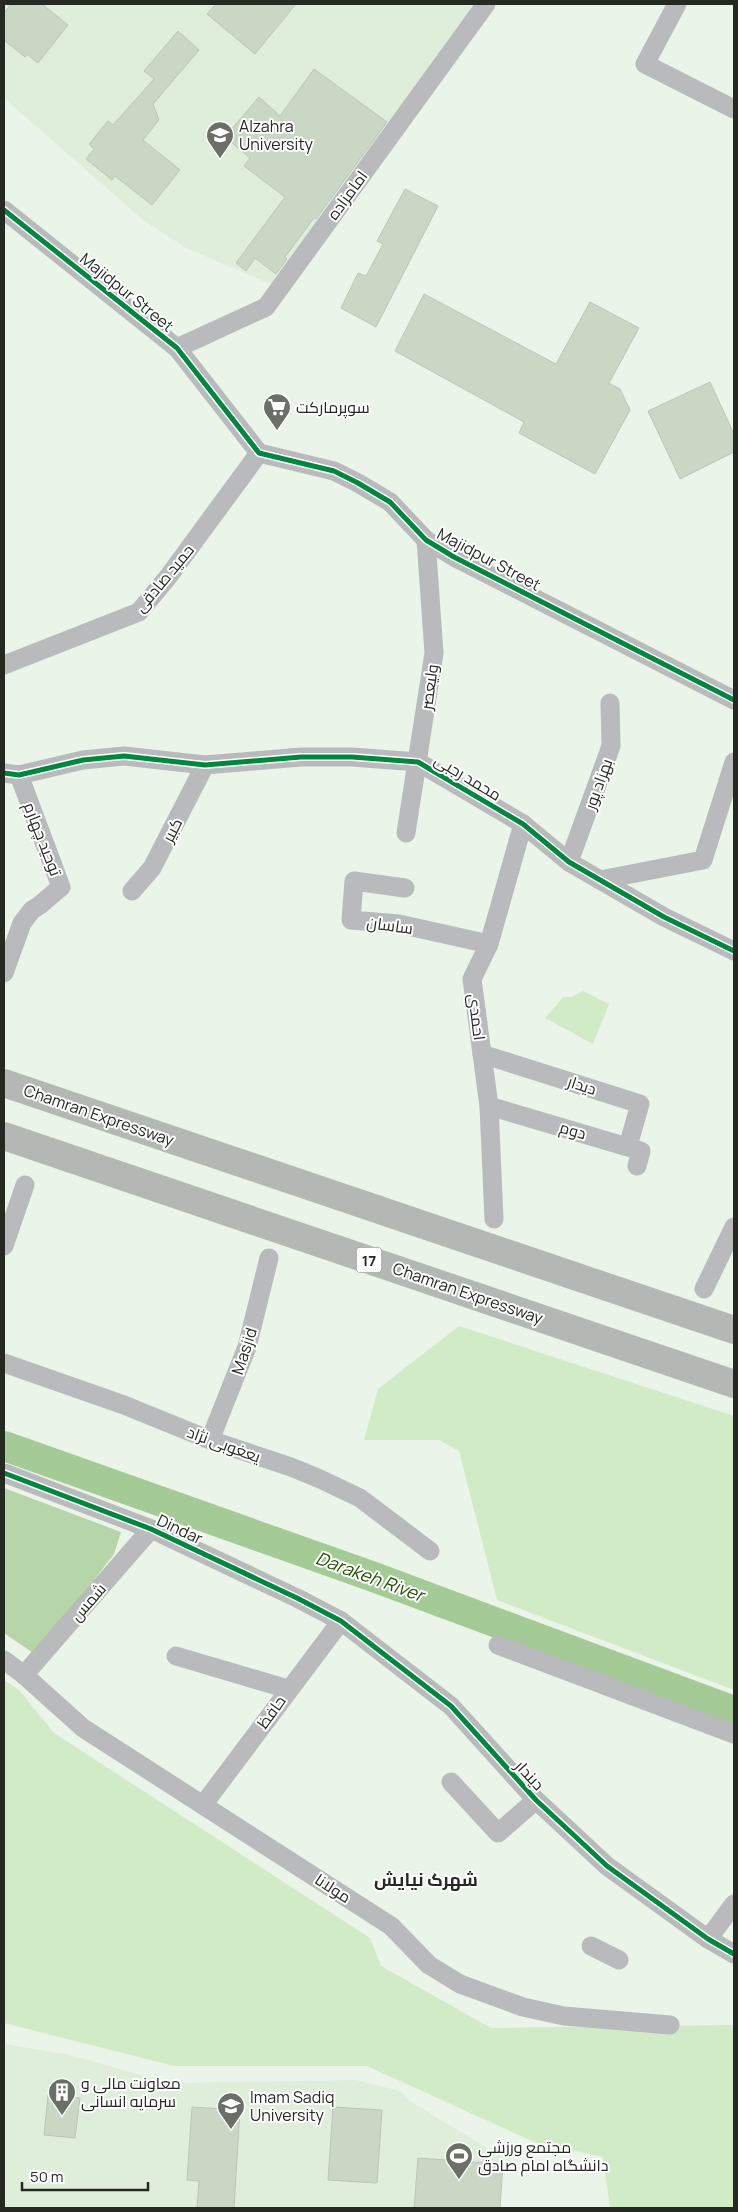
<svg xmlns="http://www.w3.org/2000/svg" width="738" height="2212" font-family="Manrope,Cairo,sans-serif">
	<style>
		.built { fill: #dfeeda }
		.green { fill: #d1ebc6 }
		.forest { fill: #b6d6a9 }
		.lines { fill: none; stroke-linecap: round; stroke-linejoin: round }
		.river { stroke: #a4ca95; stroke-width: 30 }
		.building { fill: #c9d7c4; stroke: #bec4bb }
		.street { stroke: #b8babb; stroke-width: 19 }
		.highway { stroke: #b4b8b5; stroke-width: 28 }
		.cycleway-casing { stroke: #fff; stroke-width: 8 }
		.cycleway { stroke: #00873e; stroke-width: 5 }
		.labels { text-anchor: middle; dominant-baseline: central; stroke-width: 4; stroke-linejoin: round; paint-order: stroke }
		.shield { fill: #fff; stroke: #666964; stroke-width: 1 }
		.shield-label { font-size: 15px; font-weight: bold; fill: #242922 }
		.poi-label { font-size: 16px; fill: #242922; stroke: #fff; text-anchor: start }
		.street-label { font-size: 16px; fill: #242922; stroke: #fff }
		.water-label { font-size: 18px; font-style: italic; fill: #235106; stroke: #fff }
		.neighbourhood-label { font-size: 18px; font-weight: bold; fill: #242922; stroke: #fff }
	</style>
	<rect width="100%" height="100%" fill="#ebf4e8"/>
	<g class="built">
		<path d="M4,4H484L272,285L186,248L143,220L4,98Z"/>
		<path d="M4,2044L66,2054L170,2083L356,2080L400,2091L413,2103L504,2158L503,2164L418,2158L414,2208H4Z"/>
	</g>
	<g class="green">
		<path d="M583,991L609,1004L593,1044L545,1018L563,997H571Z"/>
		<path d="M459,1326L734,1416V1690L497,1600L459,1451L439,1440H364L378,1389Z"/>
		<path d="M4,1680L19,1690L54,1733L370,1938L381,1966L491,2028L734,2025V2208H610L603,2157L534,2142L367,2066H174L4,2023Z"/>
	</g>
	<path class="forest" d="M4,1488L121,1532L114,1554L36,1655L4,1633Z"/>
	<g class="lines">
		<path class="river" d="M4,1446L371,1576L734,1711"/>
	</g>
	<g class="building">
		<path d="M11,4H42L68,25L38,63L27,54L25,57L4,40V13Z"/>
		<path d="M216,4H296L255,54L207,14Z"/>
		<path d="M178,31L199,50L153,104L159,120L143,140L180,170L152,205L115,176L112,180L86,159L94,149L89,144L108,121L113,125L154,79L144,71Z"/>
		<path d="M314,69L387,122L316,219L314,218L285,257L287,259L276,274L255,258L246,271L236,263L285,197L244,166L250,158L225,137L259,97L280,116Z"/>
		<path d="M405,189L438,206L376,327L341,308L358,273L366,276L383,244L377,241Z"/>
		<path d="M424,294L556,364L590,302L639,328L609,383L620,389L630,410L595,474L519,433L524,422L395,351Z"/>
		<path d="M710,382L734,434V452L680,479L648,411Z"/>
		<path d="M48,2095L80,2098L75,2138L44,2135Z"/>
		<path d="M192,2107L240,2110L234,2208H197L199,2181L187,2180Z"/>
		<path d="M333,2107L382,2110L377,2183L328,2180Z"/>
		<path d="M418,2158L503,2164L500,2208H414Z"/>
	</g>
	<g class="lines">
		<g class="street">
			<path d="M677,4L645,64L734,109"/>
			<path d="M4,210L177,348L259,453L334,471L358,483L390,502L426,540L454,557L734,700"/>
			<path d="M177,348L266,307L486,4"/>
			<path d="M4,665L139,612L168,577L259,453"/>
			<path d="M4,773L19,775L83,760L124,756L205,765L301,757H352L418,762L523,824L569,862L664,917L734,951"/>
			<path d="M406,833L434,653L426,540"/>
			<path d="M569,862L611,746L610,703"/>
			<path d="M600,880L703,860L734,762"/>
			<path d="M405,888L354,881L351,920L399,924L489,944"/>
			<path d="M132,891L152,868L205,765"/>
			<path d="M4,973L22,923L32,910L40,905L61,887L19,775"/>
			<path d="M482,1054L640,1104L628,1146"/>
			<path d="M489,1106L641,1151L637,1166"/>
			<path d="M494,1219L489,1106L472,979L489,944L523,824"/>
			<path d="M4,1246L25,1185"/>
			<path d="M704,1289L734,1227"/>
			<path d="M4,1363L124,1405L210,1440L291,1467L320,1479L360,1498L430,1551"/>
			<path d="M210,1440L247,1347L269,1258"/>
			<path d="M4,1473L151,1529L297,1598L341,1621L451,1706L536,1800L607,1866L708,1939L734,1954"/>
			<path d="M498,1645L734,1734"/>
			<path d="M176,1656L288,1689"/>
			<path d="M4,1660L24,1675L83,1728L391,1926L429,1965L460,1984L523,2007L564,2016L670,2025"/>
			<path d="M24,1675L151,1529"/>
			<path d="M451,1782L498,1833L536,1800"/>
			<path d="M203,1805L341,1621"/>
			<path d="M708,1939L734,1904"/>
			<path d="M591,1946L619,1960"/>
		</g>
		<g class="highway">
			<path d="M4,1083L734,1330"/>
			<path d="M4,1136L734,1384"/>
		</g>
		<g class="cycleway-casing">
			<g id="cycleway">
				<path d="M4,210L177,348L259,453L334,471L358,483L390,502L426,540L454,557L734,700"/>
				<path d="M4,773L19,775L83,760L124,756L205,765L301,757H352L418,762L523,824L569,862L664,917L734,951"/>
				<path d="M4,1473L151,1529L297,1598L341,1621L451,1706L536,1800L607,1866L708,1939L734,1954"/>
			</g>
		</g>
		<use href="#cycleway" class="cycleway"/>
	</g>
	<defs>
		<g id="university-pin" transform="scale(1.4375)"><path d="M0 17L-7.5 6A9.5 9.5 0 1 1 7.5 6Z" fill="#6a7067" stroke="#fff"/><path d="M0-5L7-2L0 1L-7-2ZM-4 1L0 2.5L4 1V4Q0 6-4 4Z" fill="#fff"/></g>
		<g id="supermarket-pin" transform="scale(1.4375)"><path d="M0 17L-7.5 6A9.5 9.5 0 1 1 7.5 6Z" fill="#6a7067" stroke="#fff"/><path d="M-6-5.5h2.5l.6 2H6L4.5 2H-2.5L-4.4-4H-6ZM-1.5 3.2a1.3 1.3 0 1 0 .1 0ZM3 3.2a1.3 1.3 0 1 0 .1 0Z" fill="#fff"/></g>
		<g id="building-pin" transform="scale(1.4375)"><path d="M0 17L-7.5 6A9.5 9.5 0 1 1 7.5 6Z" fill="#6a7067" stroke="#fff"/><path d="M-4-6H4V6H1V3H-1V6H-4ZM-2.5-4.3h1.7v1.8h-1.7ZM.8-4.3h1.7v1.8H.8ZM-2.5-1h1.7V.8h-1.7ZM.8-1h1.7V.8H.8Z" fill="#fff"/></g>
		<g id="stadium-pin" transform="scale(1.4375)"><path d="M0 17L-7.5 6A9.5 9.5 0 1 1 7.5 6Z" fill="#6a7067" stroke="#fff"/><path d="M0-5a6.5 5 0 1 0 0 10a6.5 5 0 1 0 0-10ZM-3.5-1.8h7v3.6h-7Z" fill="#fff"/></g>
	</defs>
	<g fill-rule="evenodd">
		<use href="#university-pin" x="220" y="135"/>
		<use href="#supermarket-pin" x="277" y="407"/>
		<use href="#building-pin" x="62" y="2092"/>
		<use href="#university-pin" x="231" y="2106"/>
		<use href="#stadium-pin" x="459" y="2156"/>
	</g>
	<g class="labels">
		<rect class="shield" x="356.5" y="1247.5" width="25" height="25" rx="4"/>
		<g class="shield-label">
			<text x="369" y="1260">17</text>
		</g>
		<g class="poi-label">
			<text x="239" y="126">Alzahra<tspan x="239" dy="18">University</tspan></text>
			<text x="296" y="407">سوپرمارکت</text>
			<text x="81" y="2083">معاونت مالی و<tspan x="81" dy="18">سرمایه انسانی</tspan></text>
			<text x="250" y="2097">Imam Sadiq<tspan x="250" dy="18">University</tspan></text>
			<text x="478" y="2147">مجتمع ورزشی<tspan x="478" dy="18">دانشگاه امام صادق</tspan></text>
		</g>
		<g class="street-label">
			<text transform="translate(347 195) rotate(-54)">امامزاده</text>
			<text transform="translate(127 292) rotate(39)">Majidpur Street</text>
			<text transform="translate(489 559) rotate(28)">Majidpur Street</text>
			<text transform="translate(164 578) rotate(-50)">حمید صادقی</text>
			<text transform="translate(429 687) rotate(-82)">ولیعصر</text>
			<text transform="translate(468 777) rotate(31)">محمد رجبی</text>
			<text transform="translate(598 784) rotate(-70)">بهزاد پور</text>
			<text transform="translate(172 830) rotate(-63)">کبیر</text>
			<text transform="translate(43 839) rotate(69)">توحید چهارم</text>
			<text transform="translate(390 925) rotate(8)">ساسان</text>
			<text transform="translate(477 1017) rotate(83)">احمدی</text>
			<text transform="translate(582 1085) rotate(18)">دیدار</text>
			<text transform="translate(99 1115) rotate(19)">Chamran Expressway</text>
			<text transform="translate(573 1130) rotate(16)">دوم</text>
			<text transform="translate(468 1293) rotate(19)">Chamran Expressway</text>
			<text transform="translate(244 1351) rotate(-72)">Masjid</text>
			<text transform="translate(224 1444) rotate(20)">یعغوبی نژاد</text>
			<text transform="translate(180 1529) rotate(25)">Dindar</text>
			<text transform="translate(88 1602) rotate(-49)">شمس</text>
			<text transform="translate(271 1712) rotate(-54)">حافظ</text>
			<text transform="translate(530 1775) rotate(47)">دیندار</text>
			<text transform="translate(333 1888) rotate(33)">مولانا</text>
		</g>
		<g class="water-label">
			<text transform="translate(370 1576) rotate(20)">Darakeh River</text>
		</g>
		<g class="neighbourhood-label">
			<text x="426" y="1879">شهرک نیایش</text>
		</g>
	</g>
	<rect width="738" height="2212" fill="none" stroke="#242922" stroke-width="10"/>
	<path d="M22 2182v8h126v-8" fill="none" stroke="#242922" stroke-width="2.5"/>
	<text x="30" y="2182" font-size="15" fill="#242922" stroke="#ffffff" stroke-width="4" paint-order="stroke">50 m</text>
</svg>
